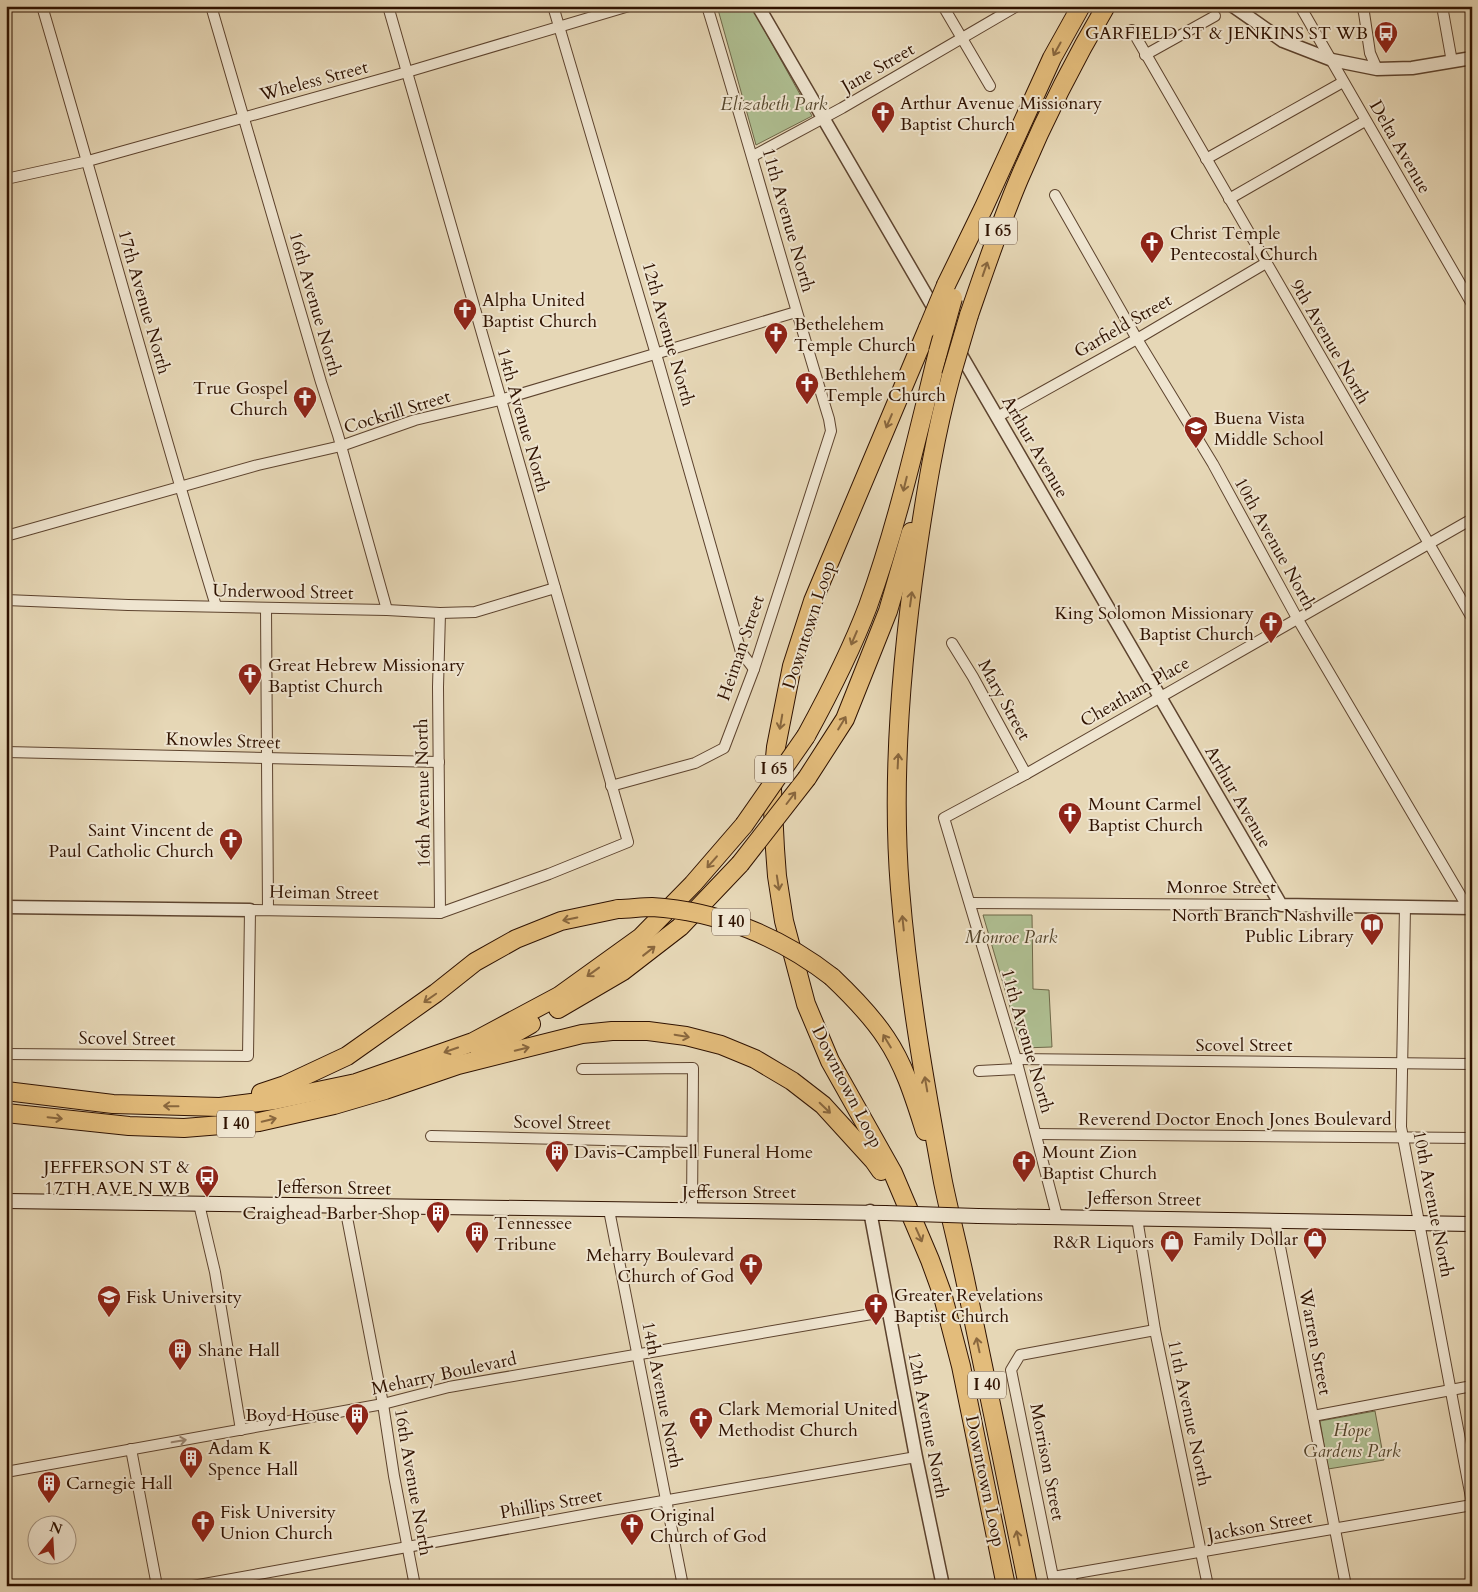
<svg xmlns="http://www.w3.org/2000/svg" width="1478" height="1592" font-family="Cardo,serif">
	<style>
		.green { fill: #afbf92; stroke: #6f6849 }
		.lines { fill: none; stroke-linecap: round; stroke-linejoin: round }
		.minor-casing { stroke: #5d432e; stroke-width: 12 }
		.tertiary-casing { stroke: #5d432e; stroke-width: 15 }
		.secondary-casing { stroke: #2f1200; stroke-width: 16 }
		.motorway-casing { stroke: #2f1200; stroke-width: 20 }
		.minor { stroke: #efe5d0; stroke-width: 10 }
		.tertiary { stroke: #efe5d0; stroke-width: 12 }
		.secondary { stroke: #efe5d0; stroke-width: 14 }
		.motorway { stroke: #e3bc7b; stroke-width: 18 }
		.secondary-bridge-casing { stroke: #2f1200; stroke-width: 16; stroke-linecap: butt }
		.motorway-bridge-casing { stroke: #2f1200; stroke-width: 20; stroke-linecap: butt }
		.secondary-bridge { stroke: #efe5d0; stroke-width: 14 }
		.motorway-bridge { stroke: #e3bc7b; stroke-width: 18 }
		.oneway { stroke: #89673e }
		.oneway2 { stroke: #998672 }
		.labels { text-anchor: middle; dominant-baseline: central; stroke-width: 4; stroke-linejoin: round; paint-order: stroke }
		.shield { fill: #efe5d0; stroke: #69513e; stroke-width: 1 }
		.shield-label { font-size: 16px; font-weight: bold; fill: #2f1200 }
		.poi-label { font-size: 18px; fill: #2f1200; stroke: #efe5d0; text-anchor: start }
		.street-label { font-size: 18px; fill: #2f1200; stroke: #efe5d0 }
		.park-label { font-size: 18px; font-style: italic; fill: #55462c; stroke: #efe5d0 }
	</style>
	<rect width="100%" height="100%" fill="#e6d7b6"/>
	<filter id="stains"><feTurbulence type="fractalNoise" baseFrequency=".004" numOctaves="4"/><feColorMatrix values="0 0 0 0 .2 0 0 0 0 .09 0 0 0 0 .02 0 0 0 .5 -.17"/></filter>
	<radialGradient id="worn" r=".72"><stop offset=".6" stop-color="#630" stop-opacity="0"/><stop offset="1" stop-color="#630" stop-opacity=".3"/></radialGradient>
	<g class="green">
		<path d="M717,6H751L812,116L756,145Z"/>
		<path d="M983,915H1032L1033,989L1049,990L1052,1047L1022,1048Z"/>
		<path d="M1375,1411L1384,1460L1328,1469L1320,1421Z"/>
	</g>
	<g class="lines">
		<g class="minor-casing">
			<g id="minor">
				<path d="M42,6C101,206 155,407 216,606"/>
				<path d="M211,6L321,382L338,435L387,610"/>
				<path d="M553,6L658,361L741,652L754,669"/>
				<path d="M943,6L990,86"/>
				<path d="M1300,6L1472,304"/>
				<path d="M1363,6L1370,53L1377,69"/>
				<path d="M1442,6L1452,62"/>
				<path d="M1132,30L1472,618"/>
				<path d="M1145,55L1215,16"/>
				<path d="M753,156L842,108L1017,6"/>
				<path d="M1206,159L1343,82"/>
				<path d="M6,179L88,161L407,72L629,6"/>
				<path d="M1055,195L1137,339L1213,464L1297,618L1468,908"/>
				<path d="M1229,199L1365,121"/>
				<path d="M997,417L1137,339L1266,263"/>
				<path d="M6,536L258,465L341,446L415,420L500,400L796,312"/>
				<path d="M6,600L128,605L387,610L440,613L475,612L555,588"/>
				<path d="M266,608L268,910"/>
				<path d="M440,613L438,687L440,913"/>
				<path d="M952,643L973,677L1026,774"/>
				<path d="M6,752L439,762"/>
				<path d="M611,786L695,763L724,748L754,669L831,431L829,419C787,282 749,143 707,6"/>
				<path d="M970,903L1281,905"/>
				<path d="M1405,907L1401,1127L1472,1503"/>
				<path d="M6,1054L248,1056L250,910L440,913L549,874L628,842L388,6"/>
				<path d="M1016,1059L1472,1064"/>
				<path d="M582,1069L693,1068L692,1211"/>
				<path d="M979,1071L1018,1069"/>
				<path d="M1037,1134L1472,1138"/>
				<path d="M431,1136L692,1142"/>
				<path d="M199,1204L215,1272L241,1430"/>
				<path d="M345,1207L383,1404L394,1476L415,1586"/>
				<path d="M609,1210L683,1586"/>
				<path d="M1057,1216L1016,1059L944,818L1026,774L1472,519"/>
				<path d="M1137,1218L1155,1330L1208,1586"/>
				<path d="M1275,1221L1346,1586"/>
				<path d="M1155,1330L1020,1355L1011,1370L1053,1577L1472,1505"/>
				<path d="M1313,1416L1472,1386"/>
				<path d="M131,1449L157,1586"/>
				<path d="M6,1472L383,1404L449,1387L889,1311"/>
				<path d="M1070,1574L1073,1586"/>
				<path d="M193,1586L594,1513L916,1457"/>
			</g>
		</g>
		<g class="tertiary-casing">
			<g id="tertiary">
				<path d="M758,6L1281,905L1472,908"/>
				<path d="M1233,6L1283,41L1332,60L1377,69L1412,68L1472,58"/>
				<path d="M6,907L250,910"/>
				<path d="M870,1211L916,1457L943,1586"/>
			</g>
		</g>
		<g class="secondary-casing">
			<g id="secondary">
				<path d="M6,1201L885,1213"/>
				<path d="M978,1216L1472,1224"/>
			</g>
		</g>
		<g class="motorway-casing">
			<g id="motorway">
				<path d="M946,285L984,207L1052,58L1081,6"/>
				<path d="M969,315C985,269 1000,224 1019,179C1044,120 1073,62 1106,6"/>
				<path d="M928,328L813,601L792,666L776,747L772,789L775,849L777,876L784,921L806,1004L830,1061L893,1173L930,1260L942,1293L961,1366L1006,1586"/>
				<path d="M951,376C935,435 926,491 917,552C901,662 891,778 900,889C908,988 925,1085 943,1182C950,1216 959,1250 966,1284C987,1385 1008,1485 1028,1586"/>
				<path d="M806,736C829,694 851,651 868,606C898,523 917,437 938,352"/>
				<path d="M807,778L845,719L888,611L911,532"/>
				<path d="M832,977C852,996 871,1015 886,1038C905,1066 915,1100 925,1131"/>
				<path d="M558,1009L623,971L680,927L740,864"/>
				<path d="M480,1053L531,1024"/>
				<path d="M6,1091L113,1104L220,1107L275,1100L356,1083L473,1042L559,996L641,937L693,884L744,825"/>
				<path d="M261,1093L285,1085L347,1056L436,993L475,962L516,939L561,921L618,909"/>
				<path d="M6,1113L129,1126L184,1128L259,1122L334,1105L385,1090L458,1065L582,1034L612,1031H648L686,1036L721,1045L755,1059L792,1081L823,1105L874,1161L881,1171"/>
			</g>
		</g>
		<use href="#minor" class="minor"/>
		<use href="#tertiary" class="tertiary"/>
		<use href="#secondary" class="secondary"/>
		<use href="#motorway" class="motorway"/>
		<g class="secondary-bridge-casing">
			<path id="secondary-bridge" d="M885,1213L978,1216"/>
		</g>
		<g class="motorway-bridge-casing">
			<g id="motorway-bridge">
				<path d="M928,328L946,285"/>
				<path d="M938,352L953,298"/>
				<path d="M951,376L969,315"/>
				<path d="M744,825L806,736"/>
				<path d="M740,864L807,778"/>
				<path d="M618,909C629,909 641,907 652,907C718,911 781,937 832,977"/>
			</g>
		</g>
		<use href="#secondary-bridge" class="secondary-bridge"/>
		<use href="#motorway-bridge" class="motorway-bridge"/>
	</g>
	<defs><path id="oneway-shaft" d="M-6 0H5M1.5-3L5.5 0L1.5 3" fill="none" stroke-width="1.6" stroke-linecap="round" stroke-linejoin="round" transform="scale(1.25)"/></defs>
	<g class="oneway">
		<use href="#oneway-shaft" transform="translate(1057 49) rotate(119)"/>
		<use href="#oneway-shaft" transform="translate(985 269) rotate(-71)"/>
		<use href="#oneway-shaft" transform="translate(889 421) rotate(113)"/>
		<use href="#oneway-shaft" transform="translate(905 484) rotate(104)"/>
		<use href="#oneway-shaft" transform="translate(911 599) rotate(-82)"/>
		<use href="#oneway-shaft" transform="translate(854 638) rotate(113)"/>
		<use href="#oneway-shaft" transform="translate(781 722) rotate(100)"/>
		<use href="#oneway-shaft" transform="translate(842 723) rotate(-59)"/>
		<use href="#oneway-shaft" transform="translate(898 761) rotate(-87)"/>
		<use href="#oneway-shaft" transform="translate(791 798) rotate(-53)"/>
		<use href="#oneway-shaft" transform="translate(712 862) rotate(131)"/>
		<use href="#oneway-shaft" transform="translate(778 883) rotate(81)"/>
		<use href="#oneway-shaft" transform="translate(570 919) rotate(168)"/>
		<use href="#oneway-shaft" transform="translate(903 923) rotate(-96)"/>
		<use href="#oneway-shaft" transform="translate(649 951) rotate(-38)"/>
		<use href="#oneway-shaft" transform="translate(593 972) rotate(144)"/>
		<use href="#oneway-shaft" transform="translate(430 998) rotate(145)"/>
		<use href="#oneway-shaft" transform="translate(682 1036) rotate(10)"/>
		<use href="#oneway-shaft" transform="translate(887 1041) rotate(-121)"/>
		<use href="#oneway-shaft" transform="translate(522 1049) rotate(-14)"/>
		<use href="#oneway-shaft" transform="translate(451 1050) rotate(161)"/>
		<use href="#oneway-shaft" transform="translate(926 1084) rotate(-100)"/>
		<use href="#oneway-shaft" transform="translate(171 1106) rotate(-179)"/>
		<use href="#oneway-shaft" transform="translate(825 1108) rotate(44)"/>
		<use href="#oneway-shaft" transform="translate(55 1118) rotate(6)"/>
		<use href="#oneway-shaft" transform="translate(269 1120) rotate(-13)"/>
		<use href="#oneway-shaft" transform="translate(919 1235) rotate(66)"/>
		<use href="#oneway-shaft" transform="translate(978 1345) rotate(-102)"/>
		<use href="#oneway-shaft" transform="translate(1018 1538) rotate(-102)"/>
	</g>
	<use class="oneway2" href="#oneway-shaft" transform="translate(179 1441) rotate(-10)"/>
	<defs>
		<g id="bus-pin" transform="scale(1.25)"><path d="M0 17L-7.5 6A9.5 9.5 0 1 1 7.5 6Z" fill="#8f2418" stroke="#efe5d0"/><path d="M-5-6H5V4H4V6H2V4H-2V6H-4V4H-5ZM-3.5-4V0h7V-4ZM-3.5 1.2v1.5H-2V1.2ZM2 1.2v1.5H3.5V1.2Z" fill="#fff"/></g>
		<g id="church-pin" transform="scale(1.25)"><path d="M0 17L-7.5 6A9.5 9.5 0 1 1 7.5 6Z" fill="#8f2418" stroke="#efe5d0"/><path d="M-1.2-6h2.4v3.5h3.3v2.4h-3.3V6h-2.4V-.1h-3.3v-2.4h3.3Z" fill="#fff"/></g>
		<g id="school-pin" transform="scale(1.25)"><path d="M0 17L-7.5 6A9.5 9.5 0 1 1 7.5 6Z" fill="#8f2418" stroke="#efe5d0"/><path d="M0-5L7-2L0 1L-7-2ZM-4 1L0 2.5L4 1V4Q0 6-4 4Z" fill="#fff"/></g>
		<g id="library-pin" transform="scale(1.25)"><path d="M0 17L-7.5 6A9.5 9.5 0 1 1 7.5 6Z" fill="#8f2418" stroke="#efe5d0"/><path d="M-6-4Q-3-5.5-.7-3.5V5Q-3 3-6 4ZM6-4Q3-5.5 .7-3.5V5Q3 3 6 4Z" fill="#fff"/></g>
		<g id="building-pin" transform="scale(1.25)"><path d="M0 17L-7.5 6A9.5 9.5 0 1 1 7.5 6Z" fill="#8f2418" stroke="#efe5d0"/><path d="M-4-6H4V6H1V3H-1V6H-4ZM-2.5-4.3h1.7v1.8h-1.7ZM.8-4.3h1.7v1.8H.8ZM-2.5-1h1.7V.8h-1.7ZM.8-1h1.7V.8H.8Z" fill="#fff"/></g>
		<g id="shop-pin" transform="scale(1.25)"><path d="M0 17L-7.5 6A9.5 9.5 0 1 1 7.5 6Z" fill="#8f2418" stroke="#efe5d0"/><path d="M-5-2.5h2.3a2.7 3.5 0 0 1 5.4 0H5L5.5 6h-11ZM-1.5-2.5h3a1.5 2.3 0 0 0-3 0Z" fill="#fff"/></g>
		<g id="university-pin" transform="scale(1.25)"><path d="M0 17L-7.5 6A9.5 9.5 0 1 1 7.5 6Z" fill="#8f2418" stroke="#efe5d0"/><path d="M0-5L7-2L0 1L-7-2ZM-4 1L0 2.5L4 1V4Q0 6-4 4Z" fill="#fff"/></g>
	</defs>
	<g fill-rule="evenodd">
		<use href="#bus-pin" x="1386" y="33"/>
		<use href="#church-pin" x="883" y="113"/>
		<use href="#church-pin" x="1152" y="243"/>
		<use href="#church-pin" x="465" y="310"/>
		<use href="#church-pin" x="776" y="334"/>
		<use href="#church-pin" x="807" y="384"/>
		<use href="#church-pin" x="305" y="398"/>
		<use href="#school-pin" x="1196" y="428"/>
		<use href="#church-pin" x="1271" y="623"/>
		<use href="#church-pin" x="250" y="675"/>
		<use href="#church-pin" x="1070" y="814"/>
		<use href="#church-pin" x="231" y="840"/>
		<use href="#library-pin" x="1372" y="925"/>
		<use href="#building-pin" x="557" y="1152"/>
		<use href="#church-pin" x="1024" y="1162"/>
		<use href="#bus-pin" x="207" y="1177"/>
		<use href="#building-pin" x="438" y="1213"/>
		<use href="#building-pin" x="477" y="1233"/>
		<use href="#shop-pin" x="1315" y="1239"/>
		<use href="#shop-pin" x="1172" y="1242"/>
		<use href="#church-pin" x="751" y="1265"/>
		<use href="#university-pin" x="109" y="1297"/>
		<use href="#church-pin" x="876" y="1305"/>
		<use href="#building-pin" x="180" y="1350"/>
		<use href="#building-pin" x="357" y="1415"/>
		<use href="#church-pin" x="701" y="1419"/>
		<use href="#building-pin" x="191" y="1458"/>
		<use href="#building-pin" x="49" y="1483"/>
		<use href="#church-pin" x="203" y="1522"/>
		<use href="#church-pin" x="632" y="1525"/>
	</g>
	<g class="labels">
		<g class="shield">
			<rect x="979" y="217.5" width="38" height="27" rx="4"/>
			<rect x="755" y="755.5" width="38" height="27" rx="4"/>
			<rect x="712" y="908.5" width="38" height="27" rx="4"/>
			<rect x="217" y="1110.5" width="38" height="27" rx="4"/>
			<rect x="968" y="1371.5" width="38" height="27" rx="4"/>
		</g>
		<g class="shield-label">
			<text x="998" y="231">I 65</text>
			<text x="774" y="769">I 65</text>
			<text x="731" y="922">I 40</text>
			<text x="236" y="1124">I 40</text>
			<text x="987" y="1385">I 40</text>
		</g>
		<g class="poi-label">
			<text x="1368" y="33" text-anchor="end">GARFIELD ST &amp; JENKINS ST WB</text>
			<text x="900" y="103">Arthur Avenue Missionary<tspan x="900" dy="21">Baptist Church</tspan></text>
			<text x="1170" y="233">Christ Temple<tspan x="1170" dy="21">Pentecostal Church</tspan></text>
			<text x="482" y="300">Alpha United<tspan x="482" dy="21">Baptist Church</tspan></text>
			<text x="794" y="324">Bethelehem<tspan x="794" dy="21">Temple Church</tspan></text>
			<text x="824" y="374">Bethlehem<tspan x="824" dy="21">Temple Church</tspan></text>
			<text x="288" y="388" text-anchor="end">True Gospel<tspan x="288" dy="21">Church</tspan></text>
			<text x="1214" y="418">Buena Vista<tspan x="1214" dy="21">Middle School</tspan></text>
			<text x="1254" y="613" text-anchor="end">King Solomon Missionary<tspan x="1254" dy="21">Baptist Church</tspan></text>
			<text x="268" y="665">Great Hebrew Missionary<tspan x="268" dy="21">Baptist Church</tspan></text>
			<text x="1088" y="804">Mount Carmel<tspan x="1088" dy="21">Baptist Church</tspan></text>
			<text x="214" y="830" text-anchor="end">Saint Vincent de<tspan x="214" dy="21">Paul Catholic Church</tspan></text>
			<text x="1354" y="915" text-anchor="end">North Branch Nashville<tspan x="1354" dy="21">Public Library</tspan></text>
			<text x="574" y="1152">Davis-Campbell Funeral Home</text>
			<text x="1042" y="1152">Mount Zion<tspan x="1042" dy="21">Baptist Church</tspan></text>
			<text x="190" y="1167" text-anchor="end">JEFFERSON ST &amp;<tspan x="190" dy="21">17TH AVE N WB</tspan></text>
			<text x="420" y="1213" text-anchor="end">Craighead Barber Shop</text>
			<text x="494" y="1223">Tennessee<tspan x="494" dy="21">Tribune</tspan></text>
			<text x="1298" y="1239" text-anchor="end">Family Dollar</text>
			<text x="1154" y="1242" text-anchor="end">R&amp;R Liquors</text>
			<text x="734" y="1255" text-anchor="end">Meharry Boulevard<tspan x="734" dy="21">Church of God</tspan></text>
			<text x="894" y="1295">Greater Revelations<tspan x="894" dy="21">Baptist Church</tspan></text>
			<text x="126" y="1297">Fisk University</text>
			<text x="198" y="1350">Shane Hall</text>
			<text x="718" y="1409">Clark Memorial United<tspan x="718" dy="21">Methodist Church</tspan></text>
			<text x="340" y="1415" text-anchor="end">Boyd House</text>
			<text x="208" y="1448">Adam K<tspan x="208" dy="21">Spence Hall</tspan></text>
			<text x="66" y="1483">Carnegie Hall</text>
			<text x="220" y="1512">Fisk University<tspan x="220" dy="21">Union Church</tspan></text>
			<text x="650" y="1515">Original<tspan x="650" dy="21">Church of God</tspan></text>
		</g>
		<g class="street-label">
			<text transform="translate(878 68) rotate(-30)">Jane Street</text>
			<text transform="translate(314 81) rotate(-15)">Wheless Street</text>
			<text transform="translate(1400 147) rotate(60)">Delta Avenue</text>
			<text transform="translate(788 220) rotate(74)">11th Avenue North</text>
			<text transform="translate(144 302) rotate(74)">17th Avenue North</text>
			<text transform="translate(315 304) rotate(74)">16th Avenue North</text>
			<text transform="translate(1123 326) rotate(-30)">Garfield Street</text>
			<text transform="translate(668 334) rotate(74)">12th Avenue North</text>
			<text transform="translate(1330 342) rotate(60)">9th Avenue North</text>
			<text transform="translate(397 412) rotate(-17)">Cockrill Street</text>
			<text transform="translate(523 420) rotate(74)">14th Avenue North</text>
			<text transform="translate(1035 447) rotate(60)">Arthur Avenue</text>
			<text transform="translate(1275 544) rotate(61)">10th Avenue North</text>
			<text transform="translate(283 592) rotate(1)">Underwood Street</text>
			<text transform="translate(809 625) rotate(-72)">Downtown Loop</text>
			<text transform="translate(741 648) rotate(-71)">Heiman Street</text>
			<text transform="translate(1135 692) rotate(-30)">Cheatham Place</text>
			<text transform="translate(1004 700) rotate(61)">Mary Street</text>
			<text transform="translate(223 741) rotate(2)">Knowles Street</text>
			<text transform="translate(423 793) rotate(-91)">16th Avenue North</text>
			<text transform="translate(1238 797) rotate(60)">Arthur Avenue</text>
			<text x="1221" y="887">Monroe Street</text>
			<text transform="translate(324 893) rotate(1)">Heiman Street</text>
			<text transform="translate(127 1039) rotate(1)">Scovel Street</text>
			<text transform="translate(1027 1041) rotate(74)">11th Avenue North</text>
			<text x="1244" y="1045">Scovel Street</text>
			<text transform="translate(847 1087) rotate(63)">Downtown Loop</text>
			<text x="1235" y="1119">Reverend Doctor Enoch Jones Boulevard</text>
			<text transform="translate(562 1123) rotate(1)">Scovel Street</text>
			<text transform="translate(334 1188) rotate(1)">Jefferson Street</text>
			<text x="739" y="1192">Jefferson Street</text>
			<text transform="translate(1144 1199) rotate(1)">Jefferson Street</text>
			<text transform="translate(1433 1204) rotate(79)">10th Avenue North</text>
			<text transform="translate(1315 1342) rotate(79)">Warren Street</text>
			<text transform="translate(444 1374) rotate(-12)">Meharry Boulevard</text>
			<text transform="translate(662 1395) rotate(79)">14th Avenue North</text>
			<text transform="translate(1189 1413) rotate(78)">11th Avenue North</text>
			<text transform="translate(928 1425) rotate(79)">12th Avenue North</text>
			<text transform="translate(1047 1462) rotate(79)">Morrison Street</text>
			<text transform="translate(985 1481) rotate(78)">Downtown Loop</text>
			<text transform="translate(413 1482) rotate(80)">16th Avenue North</text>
			<text transform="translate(551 1504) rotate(-10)">Phillips Street</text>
			<text transform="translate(1260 1526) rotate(-10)">Jackson Street</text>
		</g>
		<g class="park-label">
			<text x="774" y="104">Elizabeth Park</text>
			<text x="1011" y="937">Monroe Park</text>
			<text x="1352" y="1430">Hope<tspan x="1352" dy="21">Gardens Park</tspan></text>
		</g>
	</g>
	<rect width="1478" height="1592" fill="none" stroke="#e6d7b6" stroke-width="25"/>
	<rect x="8" y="8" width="1463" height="1577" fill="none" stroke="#2f1200" stroke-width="2.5"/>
	<rect x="12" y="12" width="1453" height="1567" fill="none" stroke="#2f1200"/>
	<g transform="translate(52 1540) rotate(18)"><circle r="24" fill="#efe5d0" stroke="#a2917d"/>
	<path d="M0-4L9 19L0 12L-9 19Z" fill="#8f2418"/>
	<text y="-8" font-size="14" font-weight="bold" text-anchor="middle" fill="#2f1200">N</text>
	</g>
	<rect width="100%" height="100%" filter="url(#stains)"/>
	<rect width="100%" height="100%" fill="url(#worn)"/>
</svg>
